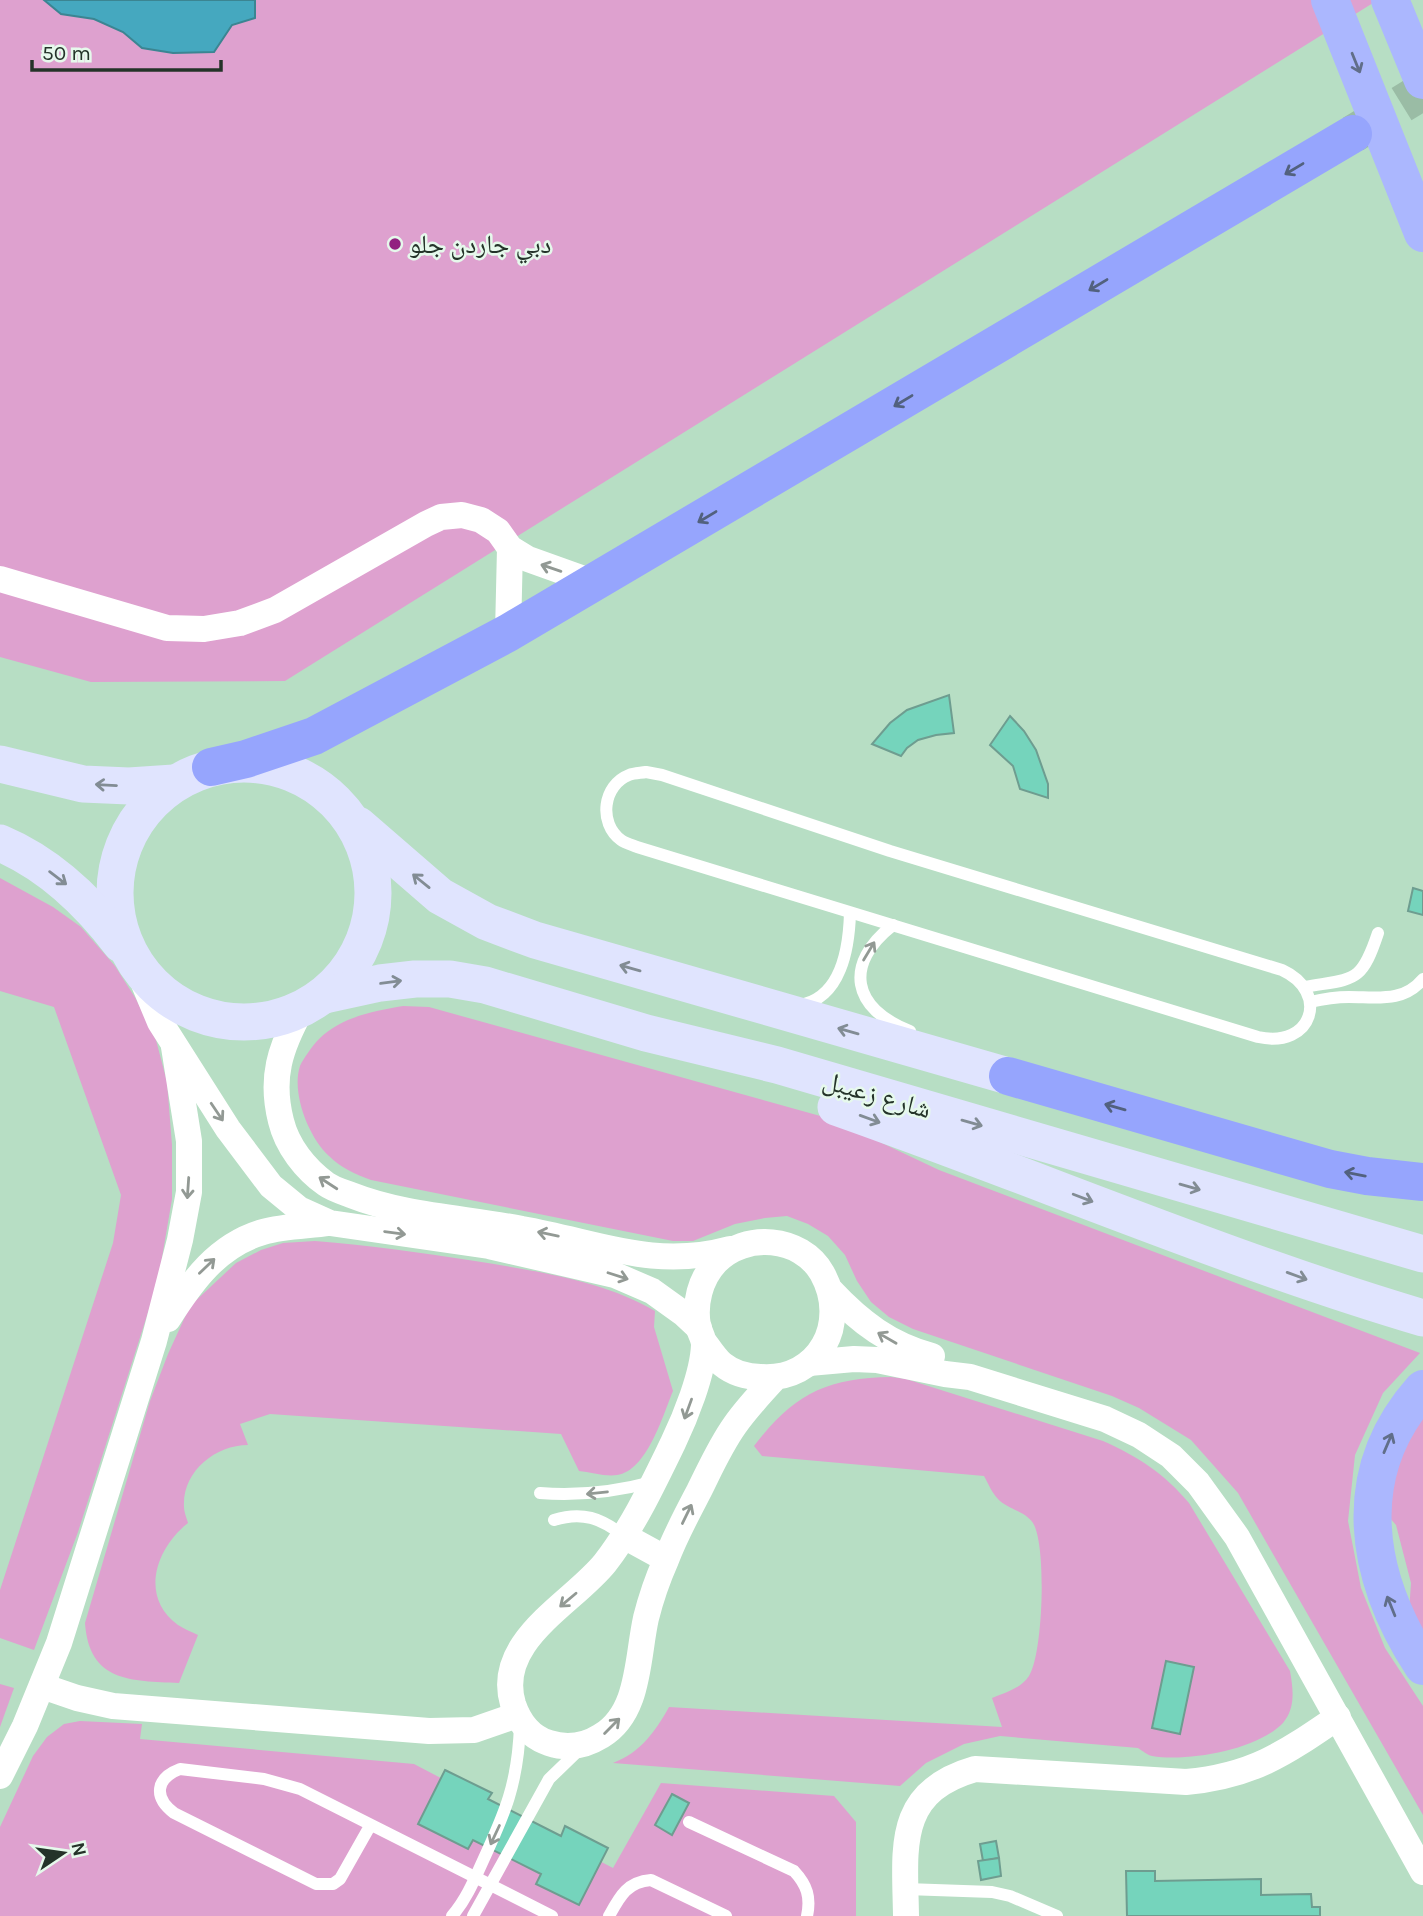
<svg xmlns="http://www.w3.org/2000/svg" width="1423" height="1916" font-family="Karla,'Noto Naskh Arabic',sans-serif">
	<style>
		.green { fill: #dea1cf }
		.water { fill: #45a8bf; stroke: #3b8592; stroke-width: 2 }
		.building { fill: #75d4bc; stroke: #6e9d90; stroke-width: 2 }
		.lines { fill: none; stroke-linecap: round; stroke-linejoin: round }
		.motorway-tunnel { stroke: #9abca5; stroke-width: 38; stroke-dasharray: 38 19; stroke-linecap: butt }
		.service { stroke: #fff; stroke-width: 12 }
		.minor { stroke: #fff; stroke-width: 26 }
		.secondary { stroke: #e0e4fe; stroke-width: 37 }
		.trunk { stroke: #abb7fe; stroke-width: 38 }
		.motorway { stroke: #96a5fd; stroke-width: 38 }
		.oneway { stroke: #616e89 }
		.oneway2 { stroke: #52617e }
		.oneway3 { stroke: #929994 }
		.oneway4 { stroke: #828c94 }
		.poi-dot { fill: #922080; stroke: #e6f9ec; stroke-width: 2.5 }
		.labels { text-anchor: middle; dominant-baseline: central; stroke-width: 5; stroke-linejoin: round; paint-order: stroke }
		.poi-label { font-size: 26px; fill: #243329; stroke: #e6f9ec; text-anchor: start }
		.street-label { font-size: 26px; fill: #243329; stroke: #e6f9ec }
	</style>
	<rect width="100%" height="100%" fill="#b7dec4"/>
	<g class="green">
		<path d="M0,0H1372L1373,3L285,681L91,682L0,657Z"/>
		<path d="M0,878L53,907L81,927L115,966L136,999L156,1040L167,1082L172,1145V1199L158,1281L78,1532L34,1650L0,1638V1590L113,1243L121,1195L54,1007L0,991Z"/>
		<path d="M403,1006L429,1007L831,1119L939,1170L1420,1353L1383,1393L1355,1455L1348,1521L1361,1588L1385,1648L1423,1706V1815L1238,1493L1191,1440L1139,1408L1112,1396L913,1329L889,1317L871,1302L857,1281L845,1255L828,1236L808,1224L787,1216L765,1218L735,1224L693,1241H673L371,1180C355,1174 341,1168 329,1156C309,1138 291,1093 300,1066C303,1059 313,1045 319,1039C341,1017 374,1011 403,1006Z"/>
		<path d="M315,1241C369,1245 422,1253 475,1261C535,1271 602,1280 655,1311L654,1327L673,1391C663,1415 647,1471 617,1475C606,1477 590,1472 579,1471L561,1434L270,1414L240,1424L248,1445C215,1445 182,1472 184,1507C184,1512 187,1519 188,1523C156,1548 139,1597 178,1625C184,1629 192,1632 198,1635L179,1683C131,1681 89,1682 85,1623L150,1401L168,1354L190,1306L236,1263L261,1250L283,1243Z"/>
		<path d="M891,1377L906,1379L1103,1441C1137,1456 1165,1474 1189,1503L1290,1671C1293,1688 1296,1708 1283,1723C1257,1750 1188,1762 1152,1756C1147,1755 1143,1751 1138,1748L1000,1736L964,1744L926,1763L900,1786L613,1763C641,1752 655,1732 669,1707L1002,1727L992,1698C1006,1692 1020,1689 1029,1676C1043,1655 1047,1545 1033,1523C1025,1511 1007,1509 998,1499C992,1493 988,1483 984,1476L762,1456L754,1446C794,1394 826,1378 891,1377Z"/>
		<path d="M1423,1412V1634L1409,1612L1411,1583L1396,1525L1382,1509L1390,1468Z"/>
		<path d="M0,1684L14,1688L0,1727Z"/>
		<path d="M80,1721L142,1724L140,1739L414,1764L613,1868L661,1783L834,1796L856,1822V1916H0V1827L33,1756L47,1737L64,1724Z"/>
	</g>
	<path class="water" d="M44,0H255V18L232,25L214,52L173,53L142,48L123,32L94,19L61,14Z"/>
	<g class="building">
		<path d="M949,695L954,733L936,735L918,740L907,748L901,756L872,744L890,723L907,710Z"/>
		<path d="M1010,716L1024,731L1036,750L1048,784V798L1020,789L1013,766L990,745Z"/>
		<path d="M1413,888L1423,891V915L1408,911Z"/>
		<path d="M1166,1661L1194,1667L1180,1734L1152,1728Z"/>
		<path d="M445,1770L492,1793L488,1799L561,1836L565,1826L608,1848L579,1905L536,1884L541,1874L473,1840L468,1849L418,1824Z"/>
		<path d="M672,1794L689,1803L672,1835L655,1825Z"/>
		<path d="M996,1841L999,1858L983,1861L980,1844Z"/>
		<path d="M999,1858L1001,1876L981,1880L978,1861Z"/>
		<path d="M1126,1871H1155V1881L1261,1879V1895L1311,1894L1312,1907H1320V1916H1127Z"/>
	</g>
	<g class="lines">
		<path class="motorway-tunnel" d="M1353,134L1423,91"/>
		<g class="service">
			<path d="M646,772L662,775L890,851L1282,970C1330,992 1313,1049 1258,1037L637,847C632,845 625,843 621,840C598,823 603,785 629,775C634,773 641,773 646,772Z"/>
			<path d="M893,925C843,964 852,1009 910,1031"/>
			<path d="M1305,987C1355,978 1361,984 1378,933"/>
			<path d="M1310,1002C1323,999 1336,997 1349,997C1377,997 1403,1003 1423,979"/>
			<path d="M800,1005C841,998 849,948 850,913"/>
			<path d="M540,1493C579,1496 615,1492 652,1482"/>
			<path d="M554,1520C582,1511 601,1518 624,1536"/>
			<path d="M689,1822L794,1871C807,1885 811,1897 807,1916"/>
			<path d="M370,1826L340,1879L333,1884H316L174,1813C153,1797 156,1778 180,1769L264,1779L300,1789L552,1916"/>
			<path d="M906,1889L992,1892L1010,1896L1057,1916"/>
			<path d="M452,1916C465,1901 473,1883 481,1865C505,1813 518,1784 520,1725"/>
			<path d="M473,1916L549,1779L579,1750"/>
			<path d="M609,1916C620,1896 627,1882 651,1880L726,1916"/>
		</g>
		<g class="minor">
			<path d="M0,579L167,628L204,629L240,623L275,610L426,524L441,517L462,515L481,520L498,531L510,548L528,559L595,583"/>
			<path d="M508,633L510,548"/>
			<path d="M137,967L160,1022L228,1129L271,1186L299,1209L330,1223L489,1246L615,1275L652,1291L684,1314L699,1328"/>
			<path d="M301,1010C280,1048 270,1078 281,1121C287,1146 305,1169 326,1184C333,1189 343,1192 351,1195C404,1216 466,1218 522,1229C597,1242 653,1270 730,1249"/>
			<path d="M831,1291C860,1322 890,1345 932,1356"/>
			<path d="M168,1319C192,1281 218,1245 263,1232C284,1226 308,1226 329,1223"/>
			<path d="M705,1343C710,1350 716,1359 722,1364C733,1373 748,1377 761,1377C819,1381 850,1323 822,1273C801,1236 745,1232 716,1262C700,1279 694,1304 698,1326C700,1333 704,1339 704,1345C703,1374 685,1418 673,1443C653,1484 633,1527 605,1563C572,1604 494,1641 513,1704C519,1722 530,1737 549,1743C567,1749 585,1746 601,1736C640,1713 637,1658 646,1618C651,1598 658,1578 666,1560C675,1536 687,1514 699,1491C710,1469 720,1446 735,1425C747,1408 761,1393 775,1378"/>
			<path d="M809,1363L854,1359L877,1360L945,1374L970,1377L1105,1419L1139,1435L1171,1456L1198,1483L1237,1537L1423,1872"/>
			<path d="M624,1536L666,1559"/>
			<path d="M42,1686L77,1698L113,1706L429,1731L474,1730L517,1715"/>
			<path d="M0,1776L25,1726L59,1643L154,1341L180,1240L189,1192V1141L174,1047"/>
			<path d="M906,1916C905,1847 895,1792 975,1769L1186,1782C1252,1776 1284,1754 1338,1717"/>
		</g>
		<g class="secondary">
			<circle cx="244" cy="893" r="129"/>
			<path d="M0,764L83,784L129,786L174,783"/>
			<path d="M358,825L440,896L487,922L535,940L1008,1076"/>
			<path d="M0,843C50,864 89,902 121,944"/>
			<path d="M325,995L380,983L415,979H450L485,985L646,1033L777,1065L1423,1254"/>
			<path d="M836,1107C1032,1176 1224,1259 1423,1318"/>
		</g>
		<g class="trunk">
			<path d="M1330,0L1423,233"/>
			<path d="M1390,0L1423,80"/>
			<path d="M1423,1389C1347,1474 1365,1577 1423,1666"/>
		</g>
		<g class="motorway">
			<path d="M211,767L246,759L314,736L508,633L1353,134"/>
			<path d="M1008,1076L1330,1169L1367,1176L1423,1182"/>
		</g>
	</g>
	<defs><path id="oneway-shaft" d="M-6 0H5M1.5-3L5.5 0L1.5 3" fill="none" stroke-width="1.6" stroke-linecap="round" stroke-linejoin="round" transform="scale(1.75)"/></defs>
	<g class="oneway">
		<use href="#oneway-shaft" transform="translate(1356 63) rotate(68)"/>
		<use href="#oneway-shaft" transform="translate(1388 1443) rotate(-67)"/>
		<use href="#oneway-shaft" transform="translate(1391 1606) rotate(-112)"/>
	</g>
	<g class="oneway2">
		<use href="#oneway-shaft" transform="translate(1294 169) rotate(149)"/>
		<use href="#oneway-shaft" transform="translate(1098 285) rotate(149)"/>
		<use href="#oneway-shaft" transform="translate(903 401) rotate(149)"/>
		<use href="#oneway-shaft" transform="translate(707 517) rotate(149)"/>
		<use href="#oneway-shaft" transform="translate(1115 1107) rotate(-164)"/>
		<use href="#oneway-shaft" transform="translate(1355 1174) rotate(-169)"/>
	</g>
	<g class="oneway3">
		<use href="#oneway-shaft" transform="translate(551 568) rotate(-161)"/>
		<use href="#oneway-shaft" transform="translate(869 951) rotate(-59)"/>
		<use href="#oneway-shaft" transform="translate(217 1112) rotate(56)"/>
		<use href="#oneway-shaft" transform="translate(328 1183) rotate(-147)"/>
		<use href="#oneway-shaft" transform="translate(188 1188) rotate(94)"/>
		<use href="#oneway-shaft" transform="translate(395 1233) rotate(8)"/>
		<use href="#oneway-shaft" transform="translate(548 1234) rotate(-168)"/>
		<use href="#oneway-shaft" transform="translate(207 1266) rotate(-44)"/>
		<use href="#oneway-shaft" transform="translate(618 1276) rotate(18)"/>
		<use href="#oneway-shaft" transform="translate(887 1338) rotate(-150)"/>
		<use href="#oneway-shaft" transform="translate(688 1409) rotate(110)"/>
		<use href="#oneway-shaft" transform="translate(597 1493) rotate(174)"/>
		<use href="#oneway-shaft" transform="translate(687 1514) rotate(-64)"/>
		<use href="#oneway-shaft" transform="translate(568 1600) rotate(140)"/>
		<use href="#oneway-shaft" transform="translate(612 1726) rotate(-45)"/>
		<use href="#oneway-shaft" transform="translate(495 1835) rotate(115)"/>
	</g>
	<g class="oneway4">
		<use href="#oneway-shaft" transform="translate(106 785) rotate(-177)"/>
		<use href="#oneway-shaft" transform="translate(58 878) rotate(37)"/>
		<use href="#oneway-shaft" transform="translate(421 881) rotate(-141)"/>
		<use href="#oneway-shaft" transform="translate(630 968) rotate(-164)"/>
		<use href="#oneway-shaft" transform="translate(391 982) rotate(-8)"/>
		<use href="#oneway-shaft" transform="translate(848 1031) rotate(-164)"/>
		<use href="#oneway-shaft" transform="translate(870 1119) rotate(20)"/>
		<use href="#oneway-shaft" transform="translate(972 1123) rotate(16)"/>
		<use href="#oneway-shaft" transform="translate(1190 1187) rotate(16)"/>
		<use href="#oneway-shaft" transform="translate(1083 1198) rotate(21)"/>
		<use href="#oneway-shaft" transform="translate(1297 1276) rotate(20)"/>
	</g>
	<circle class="poi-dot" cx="395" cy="244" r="7"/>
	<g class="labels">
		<g class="poi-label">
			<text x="409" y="244">دبي جاردن جلو</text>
		</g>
		<g class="street-label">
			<text transform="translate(877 1095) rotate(16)">شارع زعيبل</text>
		</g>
	</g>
	<g transform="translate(63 1853) rotate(77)" stroke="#e6f9ec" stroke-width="5" paint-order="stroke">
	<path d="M0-5L12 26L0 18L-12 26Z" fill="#243329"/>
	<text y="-10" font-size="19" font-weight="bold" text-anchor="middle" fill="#243329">N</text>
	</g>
	<path d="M32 60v10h189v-10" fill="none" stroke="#243329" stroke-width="3.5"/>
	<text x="42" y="60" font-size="21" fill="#243329" stroke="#e6f9ec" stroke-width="5" paint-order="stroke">50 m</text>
</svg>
